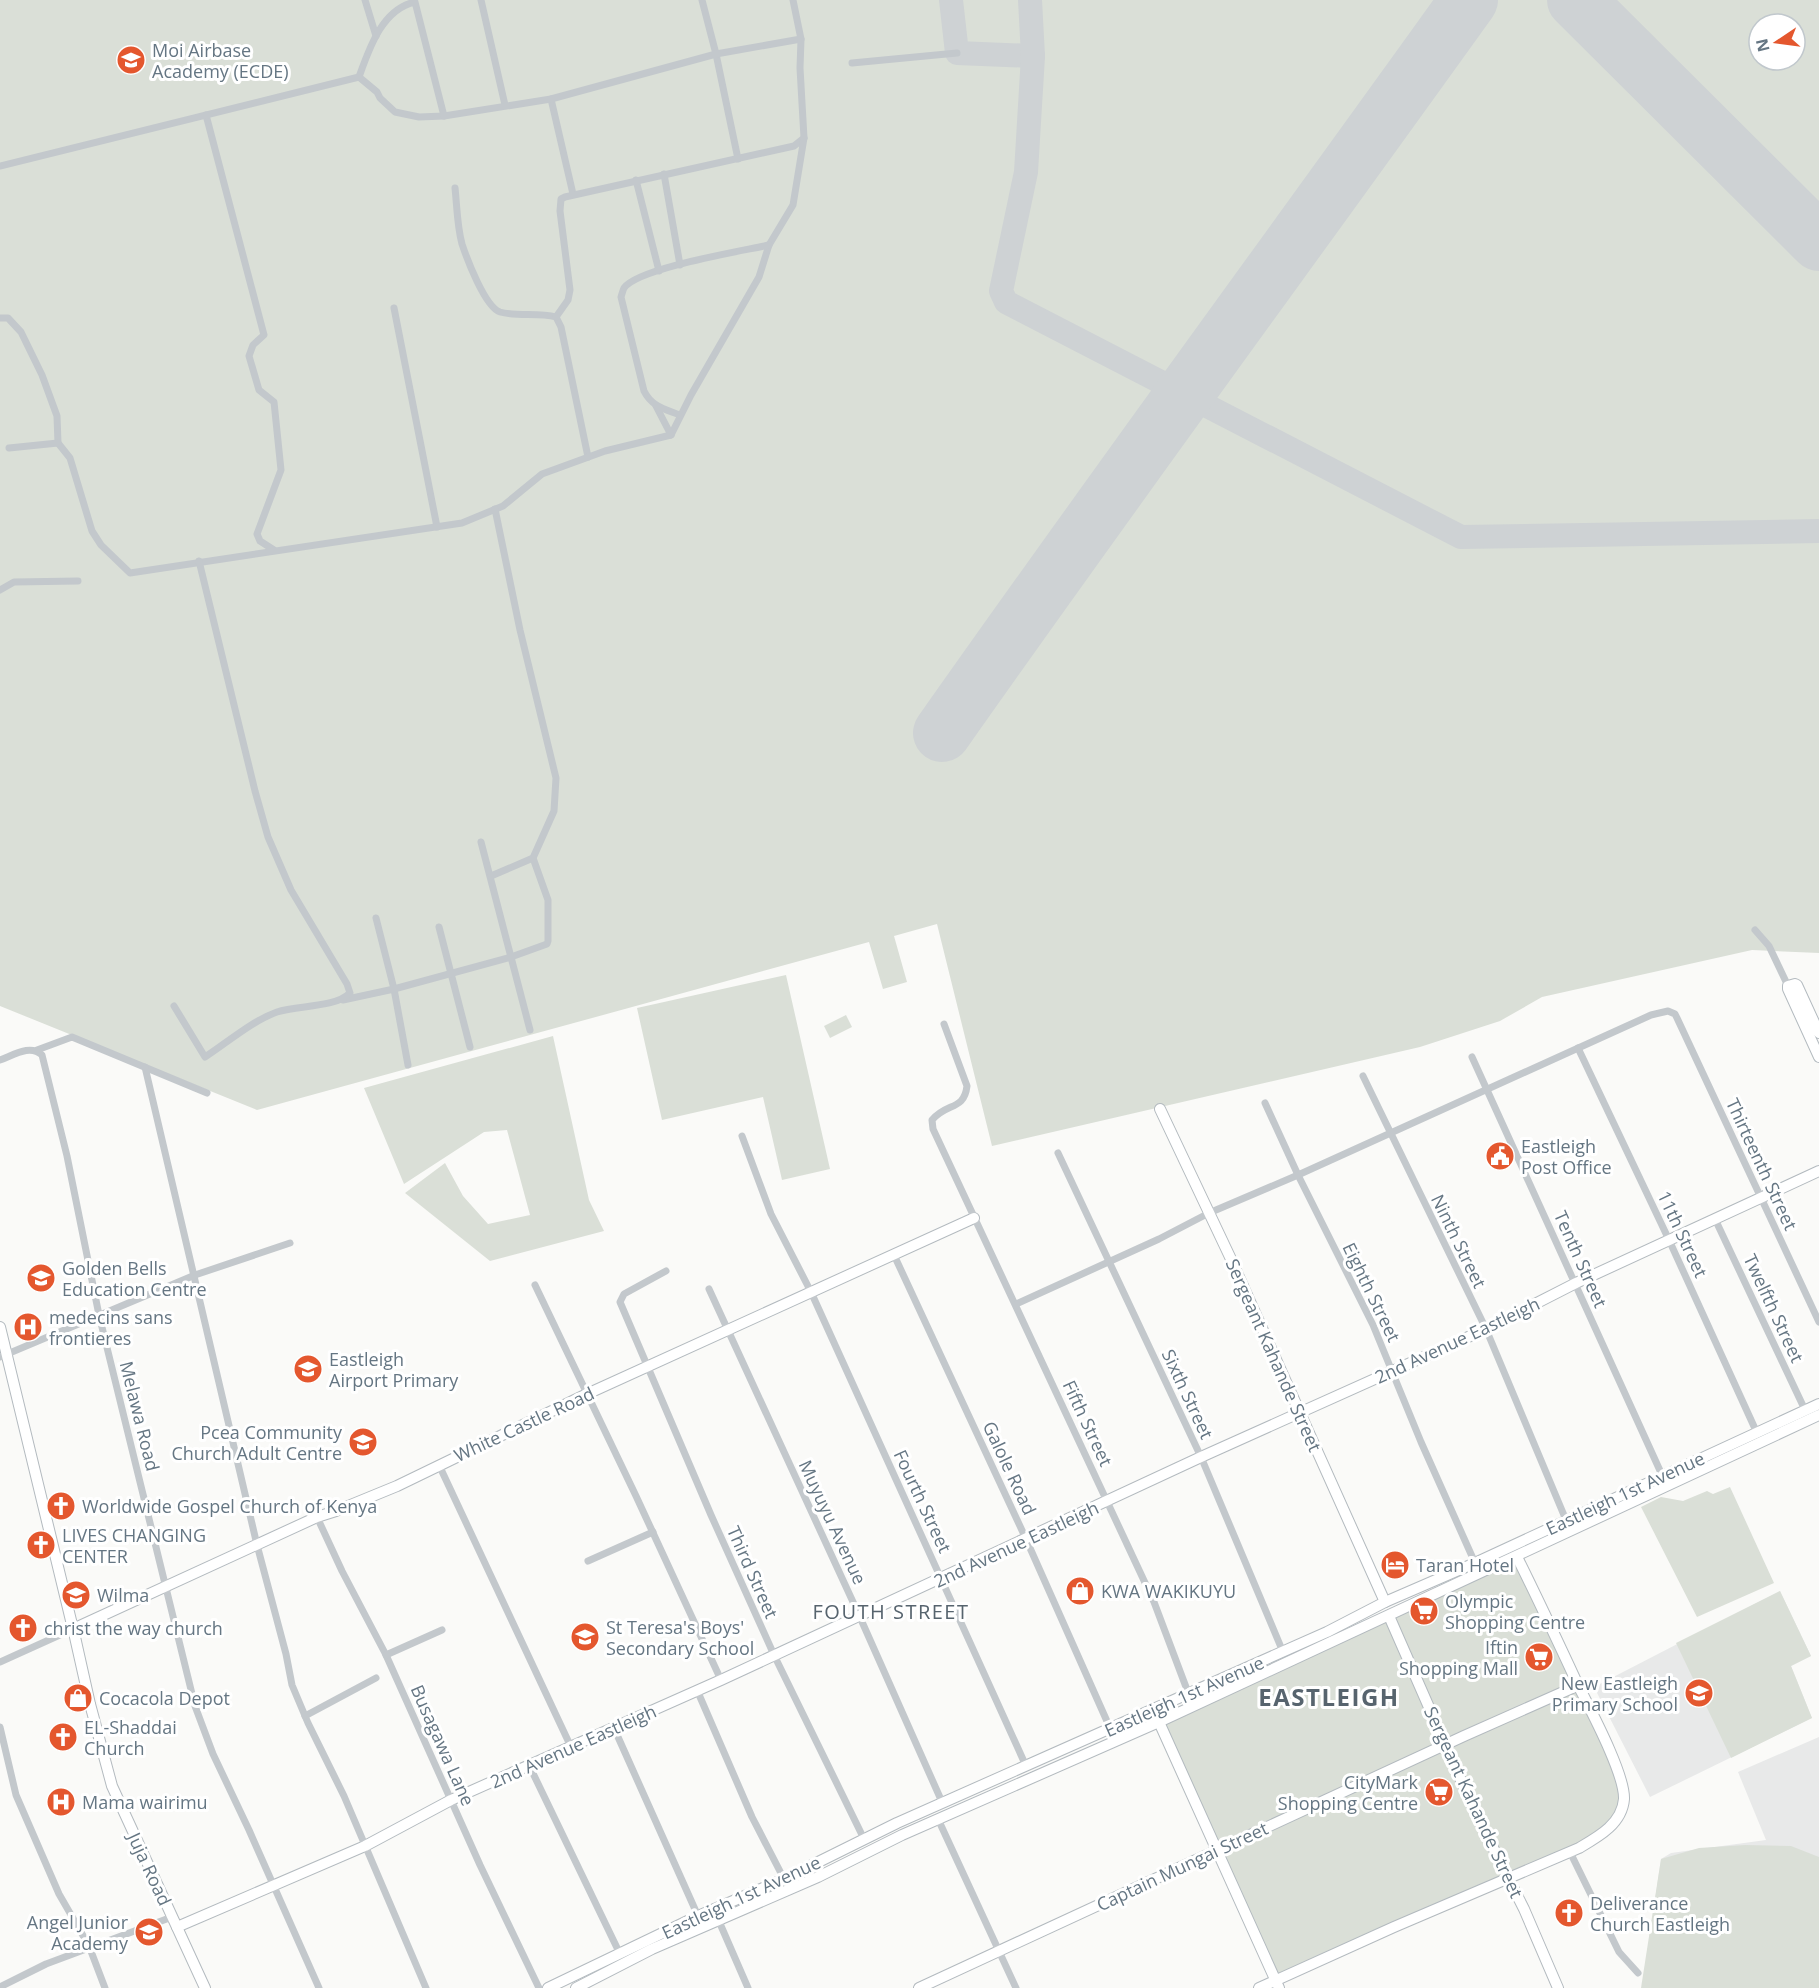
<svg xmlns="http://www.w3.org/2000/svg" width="1819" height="1988" font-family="'Open Sans',sans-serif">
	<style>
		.built { fill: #e8e9e9 }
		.green { fill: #dadfd7; fill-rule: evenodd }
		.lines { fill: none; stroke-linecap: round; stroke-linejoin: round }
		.taxiway { stroke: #ced2d4; stroke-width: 24 }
		.runway { stroke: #ced2d4; stroke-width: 58 }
		.secondary-casing { stroke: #b3babf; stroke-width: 12 }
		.street { stroke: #c3c8cc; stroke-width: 7 }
		.secondary { stroke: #fff; stroke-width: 10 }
		.labels { text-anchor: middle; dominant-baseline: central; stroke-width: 6; stroke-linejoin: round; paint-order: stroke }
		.poi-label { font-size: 18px; fill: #657683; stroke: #fff; text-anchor: start }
		.street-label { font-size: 18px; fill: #657683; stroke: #fff }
		.neighbourhood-label { font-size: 20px; letter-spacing: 1.5px; fill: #57646e; stroke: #fff }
		.district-label { font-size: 24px; font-weight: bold; letter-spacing: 1.5px; fill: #57646e; stroke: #fff }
	</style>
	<rect width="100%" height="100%" fill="#fafaf8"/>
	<g class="built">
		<path d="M1780,1591L1811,1656L1791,1666L1812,1718L1650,1797L1594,1687Z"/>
		<path d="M1819,1737V1988H1642L1661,1859L1671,1853L1766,1840L1738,1772Z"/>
	</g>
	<g class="green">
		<path d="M0,0H1819V953L1752,950L1542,997L1500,1021L1420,1047L992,1146L937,924L894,936L907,982L883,989L869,942L257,1110L0,1006ZM1759,24H1795V60H1759Z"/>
		<path d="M786,975L830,1169L782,1180L763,1097L662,1120L637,1008Z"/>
		<path d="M846,1015L852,1027L830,1038L824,1026Z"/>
		<path d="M553,1036L589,1200L604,1231L490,1261L405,1193L445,1163L463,1196L488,1224L530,1215L507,1130L484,1132L404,1184L364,1088Z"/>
		<path d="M1730,1487L1774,1583L1697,1617L1641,1507L1661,1497L1683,1501L1707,1491L1713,1494Z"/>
		<path d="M1517,1557L1612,1757L1622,1809L1593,1840L1275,1980L1159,1722Z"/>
		<path d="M1780,1591L1811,1656L1791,1666L1812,1718L1731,1758L1676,1643Z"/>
		<path d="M1745,1845L1791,1846L1819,1857V1988H1641L1661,1859L1699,1848Z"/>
	</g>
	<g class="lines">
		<g class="taxiway">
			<path d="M951,0L957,53L1033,56"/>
			<path d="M1030,0L1033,56L1026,172L1001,291L1006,302L1461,537L1819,531"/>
		</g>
		<g class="runway">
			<path d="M1576,0L1819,242"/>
			<path d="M942,733C1115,487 1294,244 1469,0"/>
		</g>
		<g class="secondary-casing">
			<g id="secondary">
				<path d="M1819,1033L1797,985L1795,984L1788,986V989L1819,1057"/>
				<path d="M1160,1109L1230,1257L1385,1602"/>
				<path d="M0,1327L75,1637L90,1704L112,1786L205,1988"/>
				<path d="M1389,1616L1474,1810L1524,1909L1558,1988"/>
				<path d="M73,1629L317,1517L336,1511L397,1486L587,1394L974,1218"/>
				<path d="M1159,1722L1279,1988"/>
				<path d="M177,1927L365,1846L451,1800L721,1680L1201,1457L1486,1329L1576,1283L1819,1171"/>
				<path d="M548,1988L698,1916L784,1879L897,1823L1327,1632L1385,1602L1475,1563L1819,1404"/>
				<path d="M576,1988L652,1949L818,1877L902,1835L1159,1722L1819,1415"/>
				<path d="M919,1988L1464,1736L1579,1685"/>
				<path d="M1259,1988L1394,1927L1579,1848C1598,1837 1622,1824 1624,1799C1625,1774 1590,1709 1578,1685C1558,1642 1538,1599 1517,1557"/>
			</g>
		</g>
		<g class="street">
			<path d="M365,0L376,36"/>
			<path d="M481,0L505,105"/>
			<path d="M702,0L716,54L738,159"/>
			<path d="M415,2L444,116L419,117L395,112L380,98L377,92L359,77C369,49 382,9 415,2Z"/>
			<path d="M852,63L957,53"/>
			<path d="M551,99L573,194"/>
			<path d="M206,115L264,335L253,345L249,356L259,390L274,402L281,470L257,534L260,541L274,550"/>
			<path d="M444,116L551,99L716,54L801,39"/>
			<path d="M0,166L359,77"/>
			<path d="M664,174L680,265"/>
			<path d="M636,180L659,271"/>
			<path d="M455,188C457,206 457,226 462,244C467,259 485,307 500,312C518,317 538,312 556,317L561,327L588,457"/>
			<path d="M394,308L437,527"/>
			<path d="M556,317L568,300L570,290L560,211L561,199L565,197L794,146L804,138"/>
			<path d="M0,318H8L21,332L42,375L57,416L58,443L70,458L92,531L101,545L130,573L462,523L503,506L542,474L605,451L671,435L691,395L759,277L769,245L793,205L804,138L800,68L801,39L793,0"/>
			<path d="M656,406L671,435"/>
			<path d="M680,415C665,409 652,407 644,391L621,297C622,294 623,290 624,288C638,268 742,251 769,245"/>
			<path d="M9,448L58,443"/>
			<path d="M0,590L14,582L78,581"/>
			<path d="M481,842L530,1030"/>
			<path d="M491,876L533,858L554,811L556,778L520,630L495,509"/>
			<path d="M376,918L394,989L408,1065"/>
			<path d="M439,927L470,1047"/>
			<path d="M1755,930L1769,946L1788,986"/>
			<path d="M343,1000L394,989L511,957L547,944L548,941V900L533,858"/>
			<path d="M174,1006L205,1057C228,1042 252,1021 277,1012C298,1005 335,1008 350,993L347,984L291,890L268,837L255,791L199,561"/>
			<path d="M944,1024L967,1086C964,1111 947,1102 932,1120L933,1129L1154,1602L1189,1695"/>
			<path d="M1578,1048L1669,1240L1757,1433"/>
			<path d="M37,1050L72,1037L207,1093"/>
			<path d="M1472,1057L1662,1475"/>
			<path d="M0,1060C14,1055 30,1044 42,1055L67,1156L99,1315L195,1706L213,1754L249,1830L319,1988"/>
			<path d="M145,1067L257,1545L286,1654L292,1685L308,1723L344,1796L426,1988"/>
			<path d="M1363,1076L1486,1329L1566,1520"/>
			<path d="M1265,1103L1298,1175L1373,1325L1421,1442L1475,1563"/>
			<path d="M742,1136L771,1214L811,1292L1026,1766"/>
			<path d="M1058,1153L1201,1457L1283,1652"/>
			<path d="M1715,1219L1805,1410"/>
			<path d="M894,1255L1026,1539L1110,1728"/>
			<path d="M666,1271L624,1294L620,1302L711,1515L774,1655L864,1839"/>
			<path d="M535,1285L636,1496L721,1680"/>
			<path d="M709,1289L859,1615L942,1802"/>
			<path d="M1016,1304L1159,1239L1209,1213L1298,1175L1651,1015L1668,1011L1675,1014L1677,1018L1819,1322"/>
			<path d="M0,1357L195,1275L290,1243"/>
			<path d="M439,1465L571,1747"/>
			<path d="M317,1517L342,1571L386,1655L480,1865L539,1988"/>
			<path d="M588,1561L653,1532"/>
			<path d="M386,1655L442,1630"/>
			<path d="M0,1662L73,1629"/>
			<path d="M697,1690L752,1817L784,1879"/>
			<path d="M305,1716L376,1678"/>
			<path d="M0,1727L16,1795L59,1894L89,1946L105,1988"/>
			<path d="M614,1728L698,1916"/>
			<path d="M529,1765L620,1954"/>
			<path d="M938,1819L1016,1988"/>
			<path d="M1570,1852L1619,1952L1638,1973"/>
			<path d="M718,1919L748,1988"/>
			<path d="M0,1987L46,1964L172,1917"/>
		</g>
		<use href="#secondary" class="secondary"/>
	</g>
	<defs>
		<g id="school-disc" transform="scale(1.5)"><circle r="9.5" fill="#e4572e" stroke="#fff"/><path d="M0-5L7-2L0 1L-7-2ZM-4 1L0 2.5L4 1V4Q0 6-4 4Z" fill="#fff"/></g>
		<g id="civic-disc" transform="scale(1.5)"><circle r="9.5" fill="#e4572e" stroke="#fff"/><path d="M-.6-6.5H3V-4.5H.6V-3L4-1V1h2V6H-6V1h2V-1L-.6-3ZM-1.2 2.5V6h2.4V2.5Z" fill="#fff"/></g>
		<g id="hospital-disc" transform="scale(1.5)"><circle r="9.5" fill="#e4572e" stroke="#fff"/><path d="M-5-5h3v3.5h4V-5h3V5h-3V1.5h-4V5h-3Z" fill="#fff"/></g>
		<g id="church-disc" transform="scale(1.5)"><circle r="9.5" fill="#e4572e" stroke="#fff"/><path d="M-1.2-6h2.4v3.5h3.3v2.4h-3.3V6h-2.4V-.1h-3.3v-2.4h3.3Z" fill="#fff"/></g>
		<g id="hotel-disc" transform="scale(1.5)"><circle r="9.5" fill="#e4572e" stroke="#fff"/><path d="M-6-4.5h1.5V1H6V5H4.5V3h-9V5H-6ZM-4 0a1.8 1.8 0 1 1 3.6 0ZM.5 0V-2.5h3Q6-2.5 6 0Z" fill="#fff"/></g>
		<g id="shop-disc" transform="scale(1.5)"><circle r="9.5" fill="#e4572e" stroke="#fff"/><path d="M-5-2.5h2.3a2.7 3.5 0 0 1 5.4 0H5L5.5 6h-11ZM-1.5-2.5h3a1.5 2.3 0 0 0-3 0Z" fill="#fff"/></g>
		<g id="university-disc" transform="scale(1.5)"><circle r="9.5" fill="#e4572e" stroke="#fff"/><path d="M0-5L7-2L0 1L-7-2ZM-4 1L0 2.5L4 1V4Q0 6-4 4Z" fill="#fff"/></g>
		<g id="supermarket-disc" transform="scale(1.5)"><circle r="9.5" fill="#e4572e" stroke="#fff"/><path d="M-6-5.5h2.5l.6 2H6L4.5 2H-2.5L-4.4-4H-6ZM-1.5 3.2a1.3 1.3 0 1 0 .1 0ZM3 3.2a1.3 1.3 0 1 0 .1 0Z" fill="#fff"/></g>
	</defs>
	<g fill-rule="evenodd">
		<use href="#school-disc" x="131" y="60"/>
		<use href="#civic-disc" x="1500" y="1156"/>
		<use href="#school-disc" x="41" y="1278"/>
		<use href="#hospital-disc" x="28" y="1327"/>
		<use href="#school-disc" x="308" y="1369"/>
		<use href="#school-disc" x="363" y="1442"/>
		<use href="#church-disc" x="61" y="1506"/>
		<use href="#church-disc" x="41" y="1545"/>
		<use href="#hotel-disc" x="1395" y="1565"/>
		<use href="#shop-disc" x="1080" y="1591"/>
		<use href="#university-disc" x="76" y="1595"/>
		<use href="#supermarket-disc" x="1424" y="1611"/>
		<use href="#church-disc" x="23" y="1628"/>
		<use href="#school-disc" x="585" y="1637"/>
		<use href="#supermarket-disc" x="1539" y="1657"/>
		<use href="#school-disc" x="1699" y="1693"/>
		<use href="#shop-disc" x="78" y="1698"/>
		<use href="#church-disc" x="63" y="1737"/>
		<use href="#supermarket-disc" x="1439" y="1792"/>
		<use href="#hospital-disc" x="61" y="1802"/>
		<use href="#church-disc" x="1569" y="1913"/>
		<use href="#school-disc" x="149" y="1932"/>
	</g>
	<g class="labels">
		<g class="poi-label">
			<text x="152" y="50">Moi Airbase<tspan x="152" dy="21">Academy (ECDE)</tspan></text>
			<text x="1521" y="1146">Eastleigh<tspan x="1521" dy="21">Post Office</tspan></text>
			<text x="62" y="1268">Golden Bells<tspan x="62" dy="21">Education Centre</tspan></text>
			<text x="49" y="1317">medecins sans<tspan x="49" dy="21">frontieres</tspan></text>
			<text x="329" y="1359">Eastleigh<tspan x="329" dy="21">Airport Primary</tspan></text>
			<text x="342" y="1432" text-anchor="end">Pcea Community<tspan x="342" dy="21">Church Adult Centre</tspan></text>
			<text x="82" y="1506">Worldwide Gospel Church of Kenya</text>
			<text x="62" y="1535">LIVES CHANGING<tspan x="62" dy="21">CENTER</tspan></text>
			<text x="1416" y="1565">Taran Hotel</text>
			<text x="1101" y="1591">KWA WAKIKUYU</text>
			<text x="97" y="1595">Wilma</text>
			<text x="1445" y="1601">Olympic<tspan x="1445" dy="21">Shopping Centre</tspan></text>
			<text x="606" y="1627">St Teresa's Boys'<tspan x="606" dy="21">Secondary School</tspan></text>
			<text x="44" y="1628">christ the way church</text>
			<text x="1518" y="1647" text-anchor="end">Iftin<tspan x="1518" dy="21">Shopping Mall</tspan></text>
			<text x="1678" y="1683" text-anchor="end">New Eastleigh<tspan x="1678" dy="21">Primary School</tspan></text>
			<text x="99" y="1698">Cocacola Depot</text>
			<text x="84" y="1727">EL-Shaddai<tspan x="84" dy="21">Church</tspan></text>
			<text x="1418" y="1782" text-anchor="end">CityMark<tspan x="1418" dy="21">Shopping Centre</tspan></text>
			<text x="82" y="1802">Mama wairimu</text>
			<text x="1590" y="1903">Deliverance<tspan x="1590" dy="21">Church Eastleigh</tspan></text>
			<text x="128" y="1922" text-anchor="end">Angel Junior<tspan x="128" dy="21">Academy</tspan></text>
		</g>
		<g class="street-label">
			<text transform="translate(1762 1164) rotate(65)">Thirteenth Street</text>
			<text transform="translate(1683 1234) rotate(65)">11th Street</text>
			<text transform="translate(1459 1241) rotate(64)">Ninth Street</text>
			<text transform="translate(1581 1259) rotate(66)">Tenth Street</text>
			<text transform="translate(1372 1292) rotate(64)">Eighth Street</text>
			<text transform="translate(1774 1308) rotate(65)">Twelfth Street</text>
			<text transform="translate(1457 1340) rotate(-25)">2nd Avenue Eastleigh</text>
			<text transform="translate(1274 1355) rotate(66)">Sergeant Kahande Street</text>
			<text transform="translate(1188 1394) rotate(65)">Sixth Street</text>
			<text transform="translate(140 1416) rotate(76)">Melawa Road</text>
			<text transform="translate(1088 1423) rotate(65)">Fifth Street</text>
			<text transform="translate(524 1424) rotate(-25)">White Castle Road</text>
			<text transform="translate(1010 1468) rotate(65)">Galole Road</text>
			<text transform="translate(1625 1493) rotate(-25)">Eastleigh 1st Avenue</text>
			<text transform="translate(923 1501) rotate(65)">Fourth Street</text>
			<text transform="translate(833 1522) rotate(65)">Muyuyu Avenue</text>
			<text transform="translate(1016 1544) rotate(-25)">2nd Avenue Eastleigh</text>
			<text transform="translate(753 1572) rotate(66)">Third Street</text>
			<text transform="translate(1184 1696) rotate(-24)">Eastleigh 1st Avenue</text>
			<text transform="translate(443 1745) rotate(66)">Busagawa Lane</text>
			<text transform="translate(573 1746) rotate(-24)">2nd Avenue Eastleigh</text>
			<text transform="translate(1474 1802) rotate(65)">Sergeant Kahande Street</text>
			<text transform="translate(1182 1866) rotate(-25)">Captain Mungai Street</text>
			<text transform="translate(150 1869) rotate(65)">Juja Road</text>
			<text transform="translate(741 1897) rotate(-25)">Eastleigh 1st Avenue</text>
		</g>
		<g class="neighbourhood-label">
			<text x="891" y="1611">FOUTH STREET</text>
		</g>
		<g class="district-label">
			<text x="1329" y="1696">EASTLEIGH</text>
		</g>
	</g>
	<g transform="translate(1777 42) rotate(257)"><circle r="28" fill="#ffffff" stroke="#c1c8cd" stroke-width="1.5"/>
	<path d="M0-4.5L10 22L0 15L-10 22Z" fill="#e4572e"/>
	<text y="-9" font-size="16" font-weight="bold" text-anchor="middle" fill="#657683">N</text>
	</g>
</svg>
